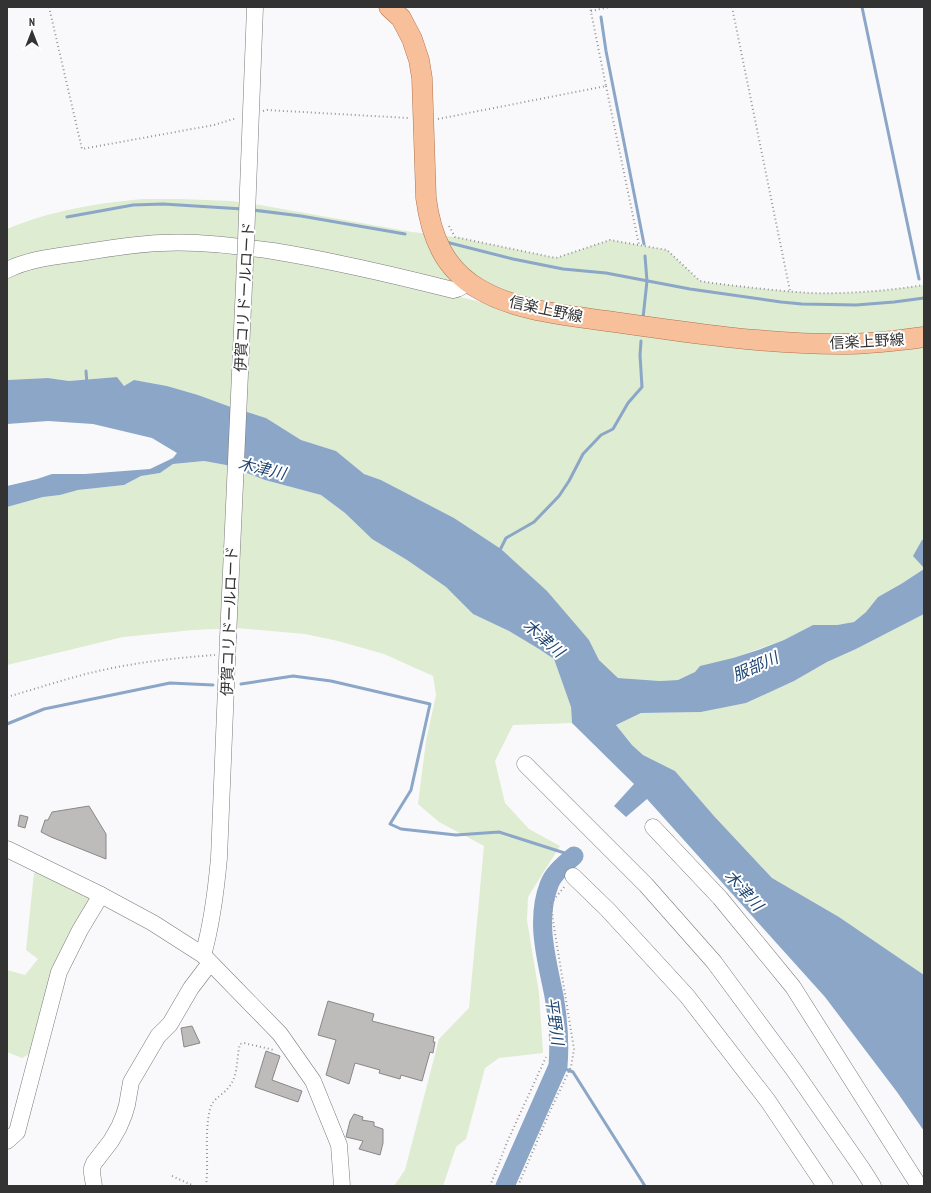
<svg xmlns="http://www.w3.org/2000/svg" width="931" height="1193" font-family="'PT Sans Narrow','Noto Sans JP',sans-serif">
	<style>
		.green { fill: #deecd1 }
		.water { fill: #8ba6c7 }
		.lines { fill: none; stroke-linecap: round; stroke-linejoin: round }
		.stream { stroke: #8ba6c7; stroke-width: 3 }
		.river { stroke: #8ba6c7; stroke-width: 19 }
		.building { fill: #bebcbb; stroke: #8a8887 }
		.minor-casing { stroke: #7b7b7d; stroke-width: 17 }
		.major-casing { stroke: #b0724c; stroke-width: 21 }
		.path { stroke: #969697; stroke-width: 2; stroke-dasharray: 1 3; stroke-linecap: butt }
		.minor { stroke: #fff; stroke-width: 16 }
		.major { stroke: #f8bf9b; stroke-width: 20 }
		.minor-bridge-casing { stroke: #7b7b7d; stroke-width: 17; stroke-linecap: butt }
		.minor-bridge { stroke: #fff; stroke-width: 16 }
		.labels { text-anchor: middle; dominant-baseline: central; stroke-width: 4; stroke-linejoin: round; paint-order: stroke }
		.street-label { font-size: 15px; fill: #333; stroke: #fff }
		.water-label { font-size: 16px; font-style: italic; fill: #204672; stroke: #fff }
	</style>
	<rect width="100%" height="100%" fill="#f9f9fb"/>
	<g class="green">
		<path d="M143,199H181L231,201L260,205L412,232L455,237L556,258L610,240L667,250L700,281L712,283C745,287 778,291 810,293C848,294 887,291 924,285V332L772,336L524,300L467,273L450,282L376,263L266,242L7,263V229C49,211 98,203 143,199Z"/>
		<path d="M157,248L272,255L440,292L509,309L576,323L924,343V539L922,540L924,569L901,584L878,597L866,612L854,622L837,625H813L784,640L733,658L678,680L660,681L618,678L599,660L589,640L501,549L454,518L381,480L364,474L336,451L301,440L266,418L228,406L198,395L167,386L134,380L124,386L117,377L69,381L48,378L7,380V277L44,265Z"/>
		<path d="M204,461L226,465L265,480L321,495L345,513L372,539L407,560L446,587L473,614L509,631L539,649L554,659L571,707L572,723L513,725L495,761L505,803L529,829L560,846L528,897L527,920L539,993L543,1053L499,1058L485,1068L466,1139L456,1147L443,1186H394L405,1170L439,1039L469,1008L484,846L439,822L418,804L426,741L436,695L433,676L384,654L338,641L305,634L236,628L193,630L123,637L7,665V507L43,497L60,495L78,490L124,485L141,476L160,473L173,464Z"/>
		<path d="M924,614V975L839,917L772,878L714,816L675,771L643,755L632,745L616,725L641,713L701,712L746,703L794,681L827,662L856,649Z"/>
		<path d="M42,870L92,895L36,1050L22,1058L7,1052V970L25,975L38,959L26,950L34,873Z"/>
	</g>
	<g class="water">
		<path d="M117,377L124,386L134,380L167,386L198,395L228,406L266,418L301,440L336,451L364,474L381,480L454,518L501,549L547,591L589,640L599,660L618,678L660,681L678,680L695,672L700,666L733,658L758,650L784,640L813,625H837L854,622L866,612L878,597L901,584L924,569V614L856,649L827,662L794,681L746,703L701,712L641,713L616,725L632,745L643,755L675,771L714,816L772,878L839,917L924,975V1131L897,1092L825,997L647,799L626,817L614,806L634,784L572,723L571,707L554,659L539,649L509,631L473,614L446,587L407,560L372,539L345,513L321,495L265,480L226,465L204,461L173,464L160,473L141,476L124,485L78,490L60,495L43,497L7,507V486L37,479L52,474H85L150,469L173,458L177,453L152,438L93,424L48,421L7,424V380L48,378L69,381Z"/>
		<path d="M924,539V568L913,556L922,540Z"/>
	</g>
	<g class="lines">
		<g class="stream">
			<path d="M862,7L919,279"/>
			<path d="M601,17L606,51L644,244"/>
			<path d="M253,210L301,216L405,234"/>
			<path d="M67,217L133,205L163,204L243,209"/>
			<path d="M446,242L513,259L563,269L606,273L690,289L781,302L802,304L856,305L894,302L924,298"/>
			<path d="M643,318L647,281L645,256"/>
			<path d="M86,371L87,384"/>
			<path d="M499,552L506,538L534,522L559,496L569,481L583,454L601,435L613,429L628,403L642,387L640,355L641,341"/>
			<path d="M241,684L293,676L331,681L430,704L411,790L390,824L401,829L456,835L499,832L574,856"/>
			<path d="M7,724L44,709L170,683L213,685"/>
			<path d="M558,1066L573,1072L645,1186"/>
		</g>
		<path class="river" d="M505,1186L558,1066C560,1042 558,1019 554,996C547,960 535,921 549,885C553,873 565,864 574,856"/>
	</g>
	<g class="building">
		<path d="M89,806L106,834V859L51,837L41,832L45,820H48L52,812Z"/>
		<path d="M20,815L28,817L25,828L18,826Z"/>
		<path d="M328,1001L374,1014L372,1021L434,1037L433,1042H435L433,1053L430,1052L422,1081L401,1075L400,1079L379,1073L380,1070L355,1063L349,1084L326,1075L336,1040L318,1035Z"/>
		<path d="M192,1026L200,1043L184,1047L181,1028Z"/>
		<path d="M266,1051L280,1056L272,1080L302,1091L298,1102L255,1087Z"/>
		<path d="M354,1114L363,1117L362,1120L374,1122V1126L383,1129V1143L380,1155L359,1149L363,1141L346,1137L350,1121Z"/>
	</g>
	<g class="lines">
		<g class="minor-casing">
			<g id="minor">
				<path d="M7,270C31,258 60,256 86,252C111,248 136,244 161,243C199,241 236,246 273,251C334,261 394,275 453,290C460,289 463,286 468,281"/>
				<path d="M525,764L646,885L714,962L793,1069L863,1170L873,1186"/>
				<path d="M653,827L720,898L793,987L919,1186"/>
				<path d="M7,849L101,895L153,923L203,955L280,1034L313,1081L339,1145L342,1186"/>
				<path d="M573,876L608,910L687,996L768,1101L825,1186"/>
				<path d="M203,955C212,924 216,891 219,858L228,638"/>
				<path d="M7,1141L17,1132L59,972L80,930L101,895"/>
				<path d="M94,1186L92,1173V1168L94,1163L111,1141L119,1127L124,1115L127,1105L131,1082L158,1036L170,1024L191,988L210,963"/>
			</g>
		</g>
		<g class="major-casing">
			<path id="major" d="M389,7L401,18L412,39L419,60L422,78L426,198C431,236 444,269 479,289C516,311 566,315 607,321C683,332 763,344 839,344C868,344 896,341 924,337"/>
		</g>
		<g class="path">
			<path d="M49,7L82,149L214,125L237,118"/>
			<path d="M732,7L790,291"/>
			<path d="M591,11L610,7"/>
			<path d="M606,86L639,245"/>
			<path d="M263,111L267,110L408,118"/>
			<path d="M438,119L606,86L590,7"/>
			<path d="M449,226L455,237L556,258L610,240L667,250L700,281L712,283C745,287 778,291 810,293C848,294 887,291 924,285"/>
			<path d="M7,697C35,689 62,680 90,673C131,663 173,658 215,655"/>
			<path d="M172,1176L194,1186"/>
			<path d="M206,1186C209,1161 204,1134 210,1109C213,1098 222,1096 228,1088C239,1076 236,1058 240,1044L244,1043L274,1050"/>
			<path d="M490,1186L508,1140L546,1057"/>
			<path d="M518,1186L551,1109L571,1067L574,1049L553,921L551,903L565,886"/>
		</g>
		<use href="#minor" class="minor"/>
		<use href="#major" class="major"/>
		<g class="minor-bridge-casing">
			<path id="minor-bridge" d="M228,638L246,241L255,7"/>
		</g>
		<use href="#minor-bridge" class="minor-bridge"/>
	</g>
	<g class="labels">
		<g class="street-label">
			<text transform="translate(244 297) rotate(-87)">伊賀コリドールロード</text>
			<text transform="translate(546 309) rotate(12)">信楽上野線</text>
			<text transform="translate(867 341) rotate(-3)">信楽上野線</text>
			<text transform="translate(229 621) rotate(-88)">伊賀コリドールロード</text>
		</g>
		<g class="water-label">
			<text transform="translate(262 468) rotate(13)">木津川</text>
			<text transform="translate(544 638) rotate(41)">木津川</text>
			<text transform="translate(755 666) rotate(-24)">服部川</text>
			<text transform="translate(744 890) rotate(48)">木津川</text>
			<text transform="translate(555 1021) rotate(82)">平野川</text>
		</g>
	</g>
	<rect width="931" height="1193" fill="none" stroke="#333333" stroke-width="16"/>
	<g transform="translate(32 32)" stroke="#ffffff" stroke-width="3" paint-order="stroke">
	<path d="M0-3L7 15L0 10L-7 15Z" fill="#333333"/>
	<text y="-6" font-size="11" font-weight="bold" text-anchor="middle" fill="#333333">N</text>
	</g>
</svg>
